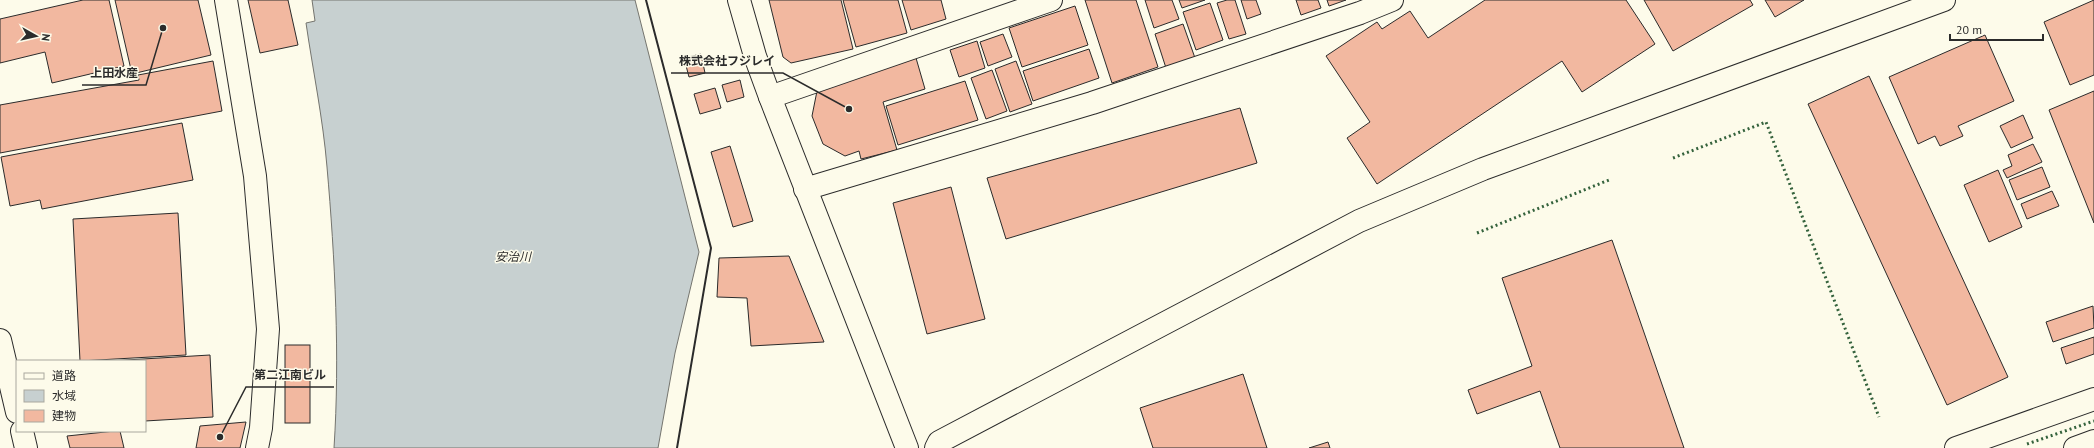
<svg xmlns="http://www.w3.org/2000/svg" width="2094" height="448" font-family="'PT Sans','Noto Sans JP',sans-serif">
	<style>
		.water { fill: #c7d0d0; stroke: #74746e }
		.building { fill: #f2b8a0; stroke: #2b2b2b }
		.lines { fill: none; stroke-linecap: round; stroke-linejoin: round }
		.minor-casing { stroke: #2b2b2b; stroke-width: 24 }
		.minor { stroke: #fdfbea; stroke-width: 22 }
		.hedge { stroke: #34623c; stroke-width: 3; stroke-dasharray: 2 3; stroke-linecap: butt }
		.wall { stroke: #2b2b2b; stroke-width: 2 }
		.labels { text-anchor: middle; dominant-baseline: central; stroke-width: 3; stroke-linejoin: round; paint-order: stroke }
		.water-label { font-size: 12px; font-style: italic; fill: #2b2b2b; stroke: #fdfbea }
		.leader { fill: none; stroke: #2b2b2b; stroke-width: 1.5 }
		.callout-dot { fill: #2b2b2b; stroke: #fdfbea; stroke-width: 1.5 }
		.callout-label { font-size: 12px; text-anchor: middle; font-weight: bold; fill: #2b2b2b; stroke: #fdfbea; stroke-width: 3; stroke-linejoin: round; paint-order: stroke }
	</style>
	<rect width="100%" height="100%" fill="#fdfbea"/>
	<path class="water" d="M312,0H635L699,252L675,353L658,448H334C340,357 335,258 327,167C323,119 313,71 306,23L315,21Z"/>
	<g class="building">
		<path d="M83,0H109L124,66L52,83L45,52L0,63V19Z"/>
		<path d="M115,0H198L211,55L132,74Z"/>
		<path d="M248,0H288L298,45L260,53Z"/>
		<path d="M769,0H841L853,49L791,63L783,57Z"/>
		<path d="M843,0H898L907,33L856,47Z"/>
		<path d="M902,0H941L946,19L911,30Z"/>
		<path d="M1085,0H1136L1158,67L1112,83Z"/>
		<path d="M1145,0H1172L1179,19L1154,28Z"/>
		<path d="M1179,0H1205L1182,8Z"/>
		<path d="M1227,0H1235L1246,34L1229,39L1217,3Z"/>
		<path d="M1241,0H1256L1261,14L1247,19Z"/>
		<path d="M1296,0H1318L1321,8L1301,15Z"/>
		<path d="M1327,0H1346L1329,6Z"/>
		<path d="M1485,0H1626L1655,44L1582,92L1562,61L1377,184L1347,138L1370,122L1326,56L1377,22L1382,29L1410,11L1428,38Z"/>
		<path d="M1644,0H1750L1753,5L1673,51Z"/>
		<path d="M1765,0H1804L1775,17Z"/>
		<path d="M2094,0V75L2070,85L2044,22Z"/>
		<path d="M1210,3L1223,40L1196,50L1183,12Z"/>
		<path d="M1075,6L1088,45L1022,67L1009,28Z"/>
		<path d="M1183,24L1195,58L1166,68L1155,34Z"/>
		<path d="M1003,34L1012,57L988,66L980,42Z"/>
		<path d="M1985,35L2014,101L1958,126L1963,136L1940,146L1935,136L1918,144L1889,77Z"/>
		<path d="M977,41L985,68L959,77L950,50Z"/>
		<path d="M1089,49L1099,78L1033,101L1023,71Z"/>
		<path d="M701,54L705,73L689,77L684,58Z"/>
		<path d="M916,58L925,89L883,102L897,150L861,159L859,151L845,156L823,144L812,116L817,91Z"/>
		<path d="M213,61L222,111L0,153V105L139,80L138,75Z"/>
		<path d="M1016,61L1032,104L1010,112L995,69Z"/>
		<path d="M992,70L1007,111L986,119L971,78Z"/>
		<path d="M1869,76L2008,377L1947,405L1808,104Z"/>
		<path d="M740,80L744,97L727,102L722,85Z"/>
		<path d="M965,81L978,120L898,145L886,106Z"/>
		<path d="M715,88L721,108L700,114L694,94Z"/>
		<path d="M2094,91V223L2049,110Z"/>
		<path d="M1240,108L1257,163L1006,239L987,178Z"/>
		<path d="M2023,115L2033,138L2011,148L2000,126Z"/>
		<path d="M182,123L193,180L42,209L40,200L10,206L1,157Z"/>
		<path d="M2033,144L2042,162L2007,178L2003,170L2012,166L2008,155Z"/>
		<path d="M730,146L753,221L733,227L711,152Z"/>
		<path d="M2042,167L2050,187L2017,200L2009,180Z"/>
		<path d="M1998,170L2022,227L1989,242L1964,185Z"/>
		<path d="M951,187L985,319L927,334L893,203Z"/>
		<path d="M2052,191L2059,206L2027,219L2021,204Z"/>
		<path d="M178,213L186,355L80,361L73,219Z"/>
		<path d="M1612,240L1684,448H1560L1540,391L1477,414L1468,390L1532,366L1502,278Z"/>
		<path d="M789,256L824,342L751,346L747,298L717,297L719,258Z"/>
		<path d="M2093,306L2094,328L2053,342L2046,322Z"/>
		<path d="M2094,337V354L2066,364L2061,348Z"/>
		<rect x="285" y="345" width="25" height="78"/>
		<path d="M210,355L213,417L145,421V361H109Z"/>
		<path d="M1243,374L1267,448H1153L1140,408Z"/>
		<path d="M246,422L240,448H196L200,426Z"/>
		<path d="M115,431H120L124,448H70L67,436Z"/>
		<path d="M1328,442L1330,448H1309Z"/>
	</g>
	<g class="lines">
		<g class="minor-casing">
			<g id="minor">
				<path d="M226,0L255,176L268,329L261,428L257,448"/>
				<path d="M739,0L755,56L770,97L907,448"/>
				<path d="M770,97L1051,0"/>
				<path d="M805,189L1092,103L1360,13L1392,0"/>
				<path d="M0,340L17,412"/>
				<path d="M22,431L26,448"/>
				<path d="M936,448L939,442L1359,221L1483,169L1944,0"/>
				<path d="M1956,448L2094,399"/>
				<path d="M2075,448L2094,441"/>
			</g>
		</g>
		<use href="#minor" class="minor"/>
		<g class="hedge">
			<path d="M1673,158L1766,122L1879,417"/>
			<path d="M1477,233L1609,180"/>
			<path d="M2027,444L2094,421"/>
		</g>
		<path class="wall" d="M646,0L711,248L677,448"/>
	</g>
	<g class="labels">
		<g class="water-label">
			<text x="513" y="256">安治川</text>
		</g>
	</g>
	<path class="leader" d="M849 109L783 73H671M163 28L146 85H82M220 437L246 387H334"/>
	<g class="callout-dot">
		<circle cx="849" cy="109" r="4"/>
		<circle cx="163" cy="28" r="4"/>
		<circle cx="220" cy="437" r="4"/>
	</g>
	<g class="callout-label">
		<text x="727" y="65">株式会社フジレイ</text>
		<text x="114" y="77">上田水産</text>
		<text x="290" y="379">第二江南ビル</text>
	</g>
	<rect x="16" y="360" width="130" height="72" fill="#fdfbea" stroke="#a9a89e"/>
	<rect x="24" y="373" width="20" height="6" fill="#fdfbea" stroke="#a9a89e"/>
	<text x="52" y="380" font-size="12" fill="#2b2b2b">道路</text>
	<rect x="24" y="390" width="20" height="12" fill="#c7d0d0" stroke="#a9a89e"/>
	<text x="52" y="400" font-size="12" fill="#2b2b2b">水域</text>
	<rect x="24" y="410" width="20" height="12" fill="#f2b8a0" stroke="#a9a89e"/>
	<text x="52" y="420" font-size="12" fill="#2b2b2b">建物</text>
	<g transform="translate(36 36) rotate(98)" stroke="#fdfbea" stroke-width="3" paint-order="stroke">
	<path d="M0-3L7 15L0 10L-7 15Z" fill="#2b2b2b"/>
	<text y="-6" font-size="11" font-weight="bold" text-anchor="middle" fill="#2b2b2b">N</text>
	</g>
	<path d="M1950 34v6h93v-6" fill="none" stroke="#2b2b2b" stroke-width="2"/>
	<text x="1956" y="34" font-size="12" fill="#2b2b2b" stroke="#fdfbea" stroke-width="3" paint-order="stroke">20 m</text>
</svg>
